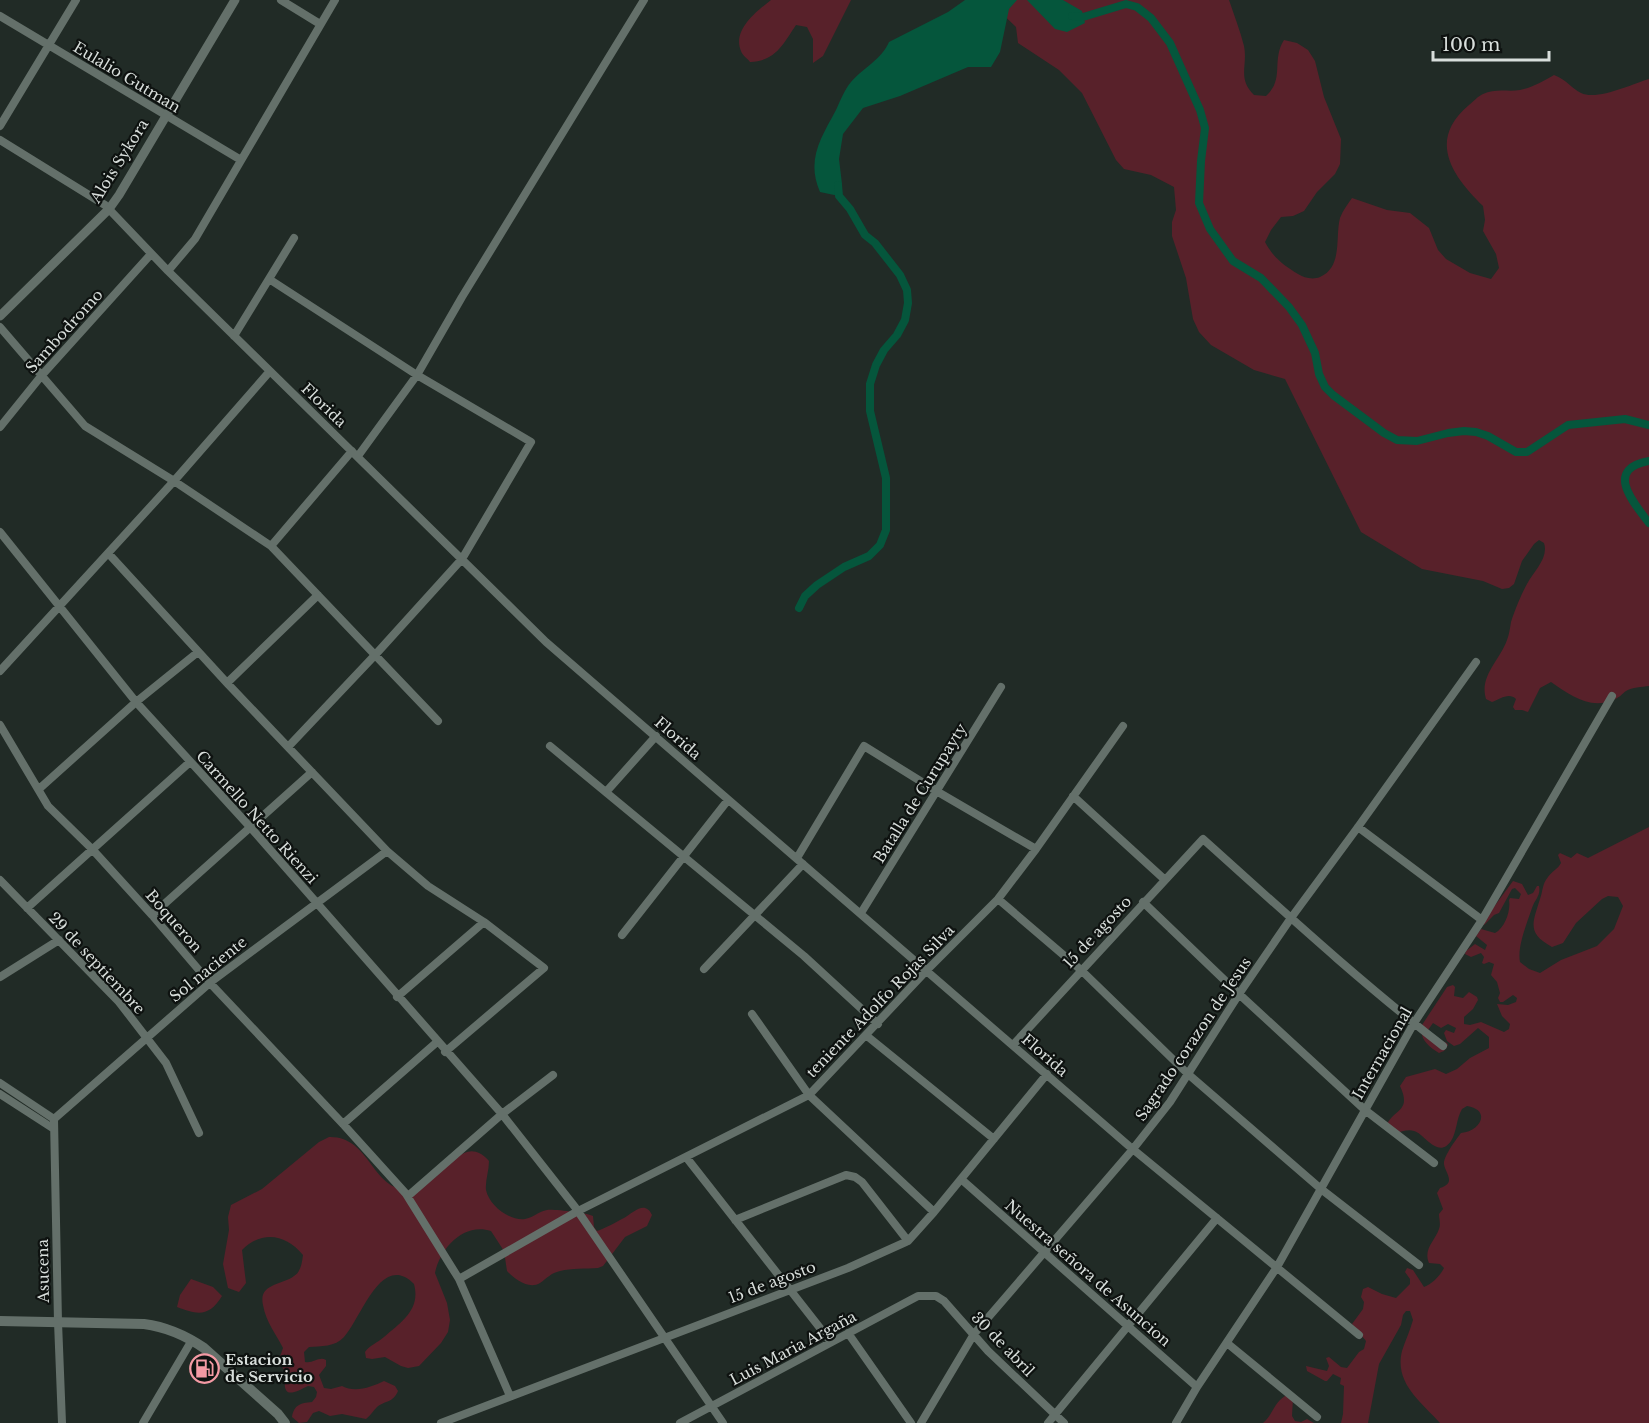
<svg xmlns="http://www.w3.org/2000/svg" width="1649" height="1423" viewBox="0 0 1649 1423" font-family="'Libre Baskerville',serif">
<rect width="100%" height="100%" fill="#212b26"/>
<path fill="#58212a" d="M771,0H851L823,56L813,63V39L807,27L796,25C783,44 776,61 750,62C748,59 742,55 741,51C732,30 757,11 771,0Z
M988,0H1229C1234,15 1240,30 1244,46C1248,66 1237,78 1254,95L1266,96C1285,79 1271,61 1284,40L1297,43L1308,50L1315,61L1324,97L1341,139L1340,164L1335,174L1317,192L1304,211L1293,216L1281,217L1271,230L1265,242C1273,257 1283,265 1298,274C1304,278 1313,280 1320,277C1343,267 1335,237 1340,218C1343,210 1348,204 1352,198L1387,210L1410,213L1429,228L1438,250L1446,259L1470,273L1491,279L1499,268L1496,254L1483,231L1485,220L1483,206C1452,176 1427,140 1469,105C1473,102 1478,96 1483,94C1495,88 1508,92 1520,90C1531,88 1544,81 1554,75C1567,80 1571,88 1581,93C1597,101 1632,84 1649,79V686C1642,687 1632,687 1626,691C1622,694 1620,697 1615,699C1591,711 1570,695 1551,682L1540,688L1528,712L1522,710H1515L1513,707L1516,699C1509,692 1500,699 1492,702L1486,699C1479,676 1500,660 1507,640C1509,635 1510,628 1511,622C1515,610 1521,595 1527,584C1534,571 1549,558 1544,543L1539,540L1534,544L1522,561L1514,584L1509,588L1502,589L1483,581L1422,569L1361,532L1285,379L1254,370L1211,345L1199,332L1193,319L1186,278L1172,236V222L1176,210L1174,187L1151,175L1124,169L1116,160L1082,93L1059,70L1018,43L1016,27Z
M1649,827V1423H1440C1421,1402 1394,1383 1402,1351C1405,1341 1410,1331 1413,1320L1410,1311H1406L1403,1315L1401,1325L1379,1364L1368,1423H1341L1343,1414L1344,1386L1340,1384L1341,1378L1333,1374L1327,1381H1325L1307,1371L1306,1366L1327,1371L1329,1366L1326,1358L1329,1357L1341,1367L1347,1368L1359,1352L1364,1349L1366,1341L1352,1324L1363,1309L1364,1302L1361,1297L1363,1289L1368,1287L1382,1294L1396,1298L1410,1284V1279L1405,1272L1407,1268L1413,1270L1424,1287C1432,1284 1440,1276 1444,1268L1440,1264L1429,1263C1423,1249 1435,1241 1439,1229C1441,1224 1439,1219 1439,1214L1443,1209L1437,1193L1440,1188C1457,1183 1445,1173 1444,1164C1443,1157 1457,1138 1461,1133C1480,1132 1492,1110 1467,1106L1462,1109C1456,1119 1457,1132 1451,1141C1438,1160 1424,1133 1414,1131C1408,1129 1401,1132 1395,1133L1386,1126C1394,1108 1412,1112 1400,1086L1406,1077L1435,1069L1446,1074L1457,1069L1470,1058L1489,1048V1037L1478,1028L1460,1044L1454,1046L1447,1041L1444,1033L1446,1030L1454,1033L1456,1028L1448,1024L1441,1028L1433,1023L1428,1030L1437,1040L1447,1043L1448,1045L1444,1051L1439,1053C1428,1046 1419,1039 1422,1025L1447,987L1453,985L1455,987L1454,996L1463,998L1469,992L1477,997L1478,1000L1473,1009L1464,1017V1024L1470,1025L1481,1022L1504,1032L1509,1029L1510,1024L1502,1016L1497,1004L1508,1005L1516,1002L1517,998L1513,995L1503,1002H1500L1498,998L1500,993L1497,982L1491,975L1494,964L1489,962L1484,964L1482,963L1484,957L1481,953L1471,957L1465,954L1466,951L1475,944L1485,950L1487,945L1476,936L1481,929L1495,933C1505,928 1511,910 1509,900L1510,898L1519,899L1521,894L1515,888L1512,889L1499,913L1494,915L1484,925L1482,923L1513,881L1522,884L1528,895L1533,893L1537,886H1539C1541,896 1535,899 1532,908C1527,923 1517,947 1520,962L1529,969L1540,973L1561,960L1597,946L1614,929L1623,906L1618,897L1608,896L1602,899L1576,923L1563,943L1552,947C1526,933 1533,922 1540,899C1543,891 1542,884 1548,877C1552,871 1558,869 1561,863L1558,855L1560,853L1571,858L1577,853L1588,858Z
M329,1137C371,1136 371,1191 410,1190C441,1189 460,1128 489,1161C489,1171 485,1181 486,1190C489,1205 509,1221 525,1219C533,1218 539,1211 547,1210C554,1209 587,1213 593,1216L594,1227L597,1231C604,1229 618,1221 624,1218C634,1212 645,1200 652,1215L647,1226L625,1237L603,1266L598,1268C585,1269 572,1268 560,1271C551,1273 547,1278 540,1283C529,1290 514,1279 507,1271L504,1251L491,1231C463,1222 440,1249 435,1273L447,1303L450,1320L448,1332L441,1343L419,1366L408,1368L401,1366L385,1357L372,1359L366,1358L365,1352C370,1345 377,1343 384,1337C401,1322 421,1310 414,1284C381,1251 361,1319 344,1337C335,1347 321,1346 309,1347L304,1352L305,1362C313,1364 319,1356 326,1360V1366L319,1375L324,1388L331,1389L342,1386C355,1393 372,1387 384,1381L395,1386L398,1391C393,1403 386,1400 377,1407C373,1411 371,1415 366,1419L342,1414L330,1416L319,1411L313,1413L307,1422L299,1423L292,1417C294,1405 300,1403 312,1402L316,1397L317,1392L314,1387L308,1386C291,1395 281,1398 286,1373C277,1358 277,1366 283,1348C276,1334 266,1322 263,1305C258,1283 283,1285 294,1276C301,1272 302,1262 303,1255C286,1234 262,1230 242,1250L246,1283L239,1292L228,1288L223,1264L229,1230L228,1217L231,1205L262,1189L319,1142Z
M191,1279L213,1287L222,1296C209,1317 198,1315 177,1307L180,1295Z
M1288,1395L1293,1398L1292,1416L1295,1421L1301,1422L1307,1419L1314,1423H1263C1273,1415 1275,1399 1288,1395Z"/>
<path fill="#05563c" d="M965,0H1063L1082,11L1085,23L1067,32L1055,29L1027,0H1017L1009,9L1000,52L991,67H968L900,96L863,108L843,134L839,159L842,184L839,196L820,192C806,160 821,138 836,110C840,101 845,89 851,82C863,68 882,59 889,42L948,12Z"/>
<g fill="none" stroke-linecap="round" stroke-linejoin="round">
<path stroke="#05563c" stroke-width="8" d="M1072,16L1083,17L1126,4L1137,7L1151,18L1170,43L1200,110L1205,128L1201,161L1199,203L1210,229L1233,261L1261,278L1289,307L1302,325L1315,353L1319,374L1325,387L1333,395L1384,433L1397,440L1417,441L1448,433L1464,431L1476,432L1488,436L1516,452H1527L1568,425L1625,419L1649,425
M1649,461C1604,469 1633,502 1649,523
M799,608L805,596L817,585L844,567L869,556L880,545L886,530V478L870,411V384L876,365L884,350L897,335L905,320L908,303L907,290L900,275L875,243L865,235L850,209L839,196L838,185"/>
<path stroke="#64706a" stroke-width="8" d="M281,0L320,24
M0,16L241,160
M0,126L76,0
M0,140L105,205L168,271L546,642L1129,1146L1359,1335
M168,271L195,239L335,0
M269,279L417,375L531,442L462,559L376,654L288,747
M0,327L85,426L174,481L271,546L438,721
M234,336L294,238
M0,427L42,375L151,254
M358,456L417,375L462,297L644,0
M0,532L136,702L251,828L502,1114L575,1207L723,1423
M271,546L352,451
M108,553L227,683L387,851L428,886L484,922L544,968L445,1052
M0,671L174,481L270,371
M227,683L318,595
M0,725L48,806L92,849L152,915L210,983L343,1124L408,1196L502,1114L553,1075
M550,746L804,956L878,1024
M39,789L136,702L198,652
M606,792L656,736
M1073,796L1164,879
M1358,827L1482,920
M797,858L864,746L938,792L1036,849
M0,880L119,1002L166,1063L199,1133
M998,899L1081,970L1188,1074L1321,1189L1419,1265
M1143,902L1239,994L1365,1110L1434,1163
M27,908L190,762
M861,913L1001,687
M152,915L312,772
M622,935L728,800
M704,969L803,864
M0,977L59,940
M397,997L484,922
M752,1014L809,1095L934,1212
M867,1036L994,1139
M1013,1045L1203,839C1281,909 1359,981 1443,1046
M0,1083L54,1119
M0,1094L54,1129
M54,1119L212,981L387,851
M54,1119L58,1322L62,1423
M343,1124L437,1042
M686,1157L831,1342
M961,1179L1197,1387
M406,1194L459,1279L510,1396
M735,1220L846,1175L855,1177L862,1182L908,1241
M459,1279L578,1211L809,1095L927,970L998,899L1036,849L1123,726
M848,1333L911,1423
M1227,1343L1317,1417
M143,1423L192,1340
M441,1423L848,1268L908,1241L934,1212L1047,1074
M680,1423L918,1296H936L944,1301L988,1351L1064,1423
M921,1423L974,1334L1133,1149L1170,1102L1239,994L1291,918L1358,827L1476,662
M1048,1423L1217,1218
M1176,1423L1197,1387L1277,1267L1414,1023L1482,920L1612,696"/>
<path stroke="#64706a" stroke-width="9" d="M0,316L109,209L119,195L235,0"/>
<path stroke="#64706a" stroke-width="10" d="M0,1321L144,1324C167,1327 185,1335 204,1348L278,1414L285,1423"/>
</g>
<defs>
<symbol id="fuel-ring" viewBox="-11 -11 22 22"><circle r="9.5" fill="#0e1210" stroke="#f49aa4" stroke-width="1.5"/><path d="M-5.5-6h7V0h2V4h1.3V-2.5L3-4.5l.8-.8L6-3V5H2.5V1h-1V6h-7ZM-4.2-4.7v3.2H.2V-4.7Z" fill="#f49aa4"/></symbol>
</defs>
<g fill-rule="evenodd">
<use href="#fuel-ring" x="188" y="1352" width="33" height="33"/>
</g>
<g text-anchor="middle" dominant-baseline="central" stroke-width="4.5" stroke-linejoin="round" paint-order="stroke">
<g font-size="15" fill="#d8dedb" stroke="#0e1210">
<text transform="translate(127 77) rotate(31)">Eulalio Gutman</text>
<text transform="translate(119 161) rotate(-58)">Alois Sykora</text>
<text transform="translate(64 331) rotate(-48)">Sambodromo</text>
<text transform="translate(324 405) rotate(44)">Florida</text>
<text transform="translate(678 738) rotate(41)">Florida</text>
<text transform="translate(920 793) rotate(-58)">Batalla de Curupayty</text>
<text transform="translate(257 817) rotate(48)">Carmello Netto Rienzi</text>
<text transform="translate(174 921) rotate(49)">Boqueron</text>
<text transform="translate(1097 932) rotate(-47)">15 de agosto</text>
<text transform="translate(97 963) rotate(47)">29 de septiembre</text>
<text transform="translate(208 969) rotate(-39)">Sol naciente</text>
<text transform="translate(880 1001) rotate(-46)">teniente Adolfo Rojas Silva</text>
<text transform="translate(1193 1039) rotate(-56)">Sagrado corazon de Jesus</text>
<text transform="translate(1382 1053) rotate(-60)">Internacional</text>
<text transform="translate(1045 1055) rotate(41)">Florida</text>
<text transform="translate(43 1271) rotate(-91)">Asucena</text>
<text transform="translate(1088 1273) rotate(41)">Nuestra señora de Asuncion</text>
<text transform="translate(772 1282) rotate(-21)">15 de agosto</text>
<text transform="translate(1003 1344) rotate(46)">30 de abril</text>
<text transform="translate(793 1348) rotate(-28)">Luis Maria Argaña</text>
</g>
<g font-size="15" font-weight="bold" fill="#d8dedb" stroke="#0e1210" text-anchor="start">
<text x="225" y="1359">Estacion<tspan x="225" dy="17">de Servicio</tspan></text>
</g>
</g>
<path d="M1433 51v9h116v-9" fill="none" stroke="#d8dedb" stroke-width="3"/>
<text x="1442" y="51" font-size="18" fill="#d8dedb" stroke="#0e1210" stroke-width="4.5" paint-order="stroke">100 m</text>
</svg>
